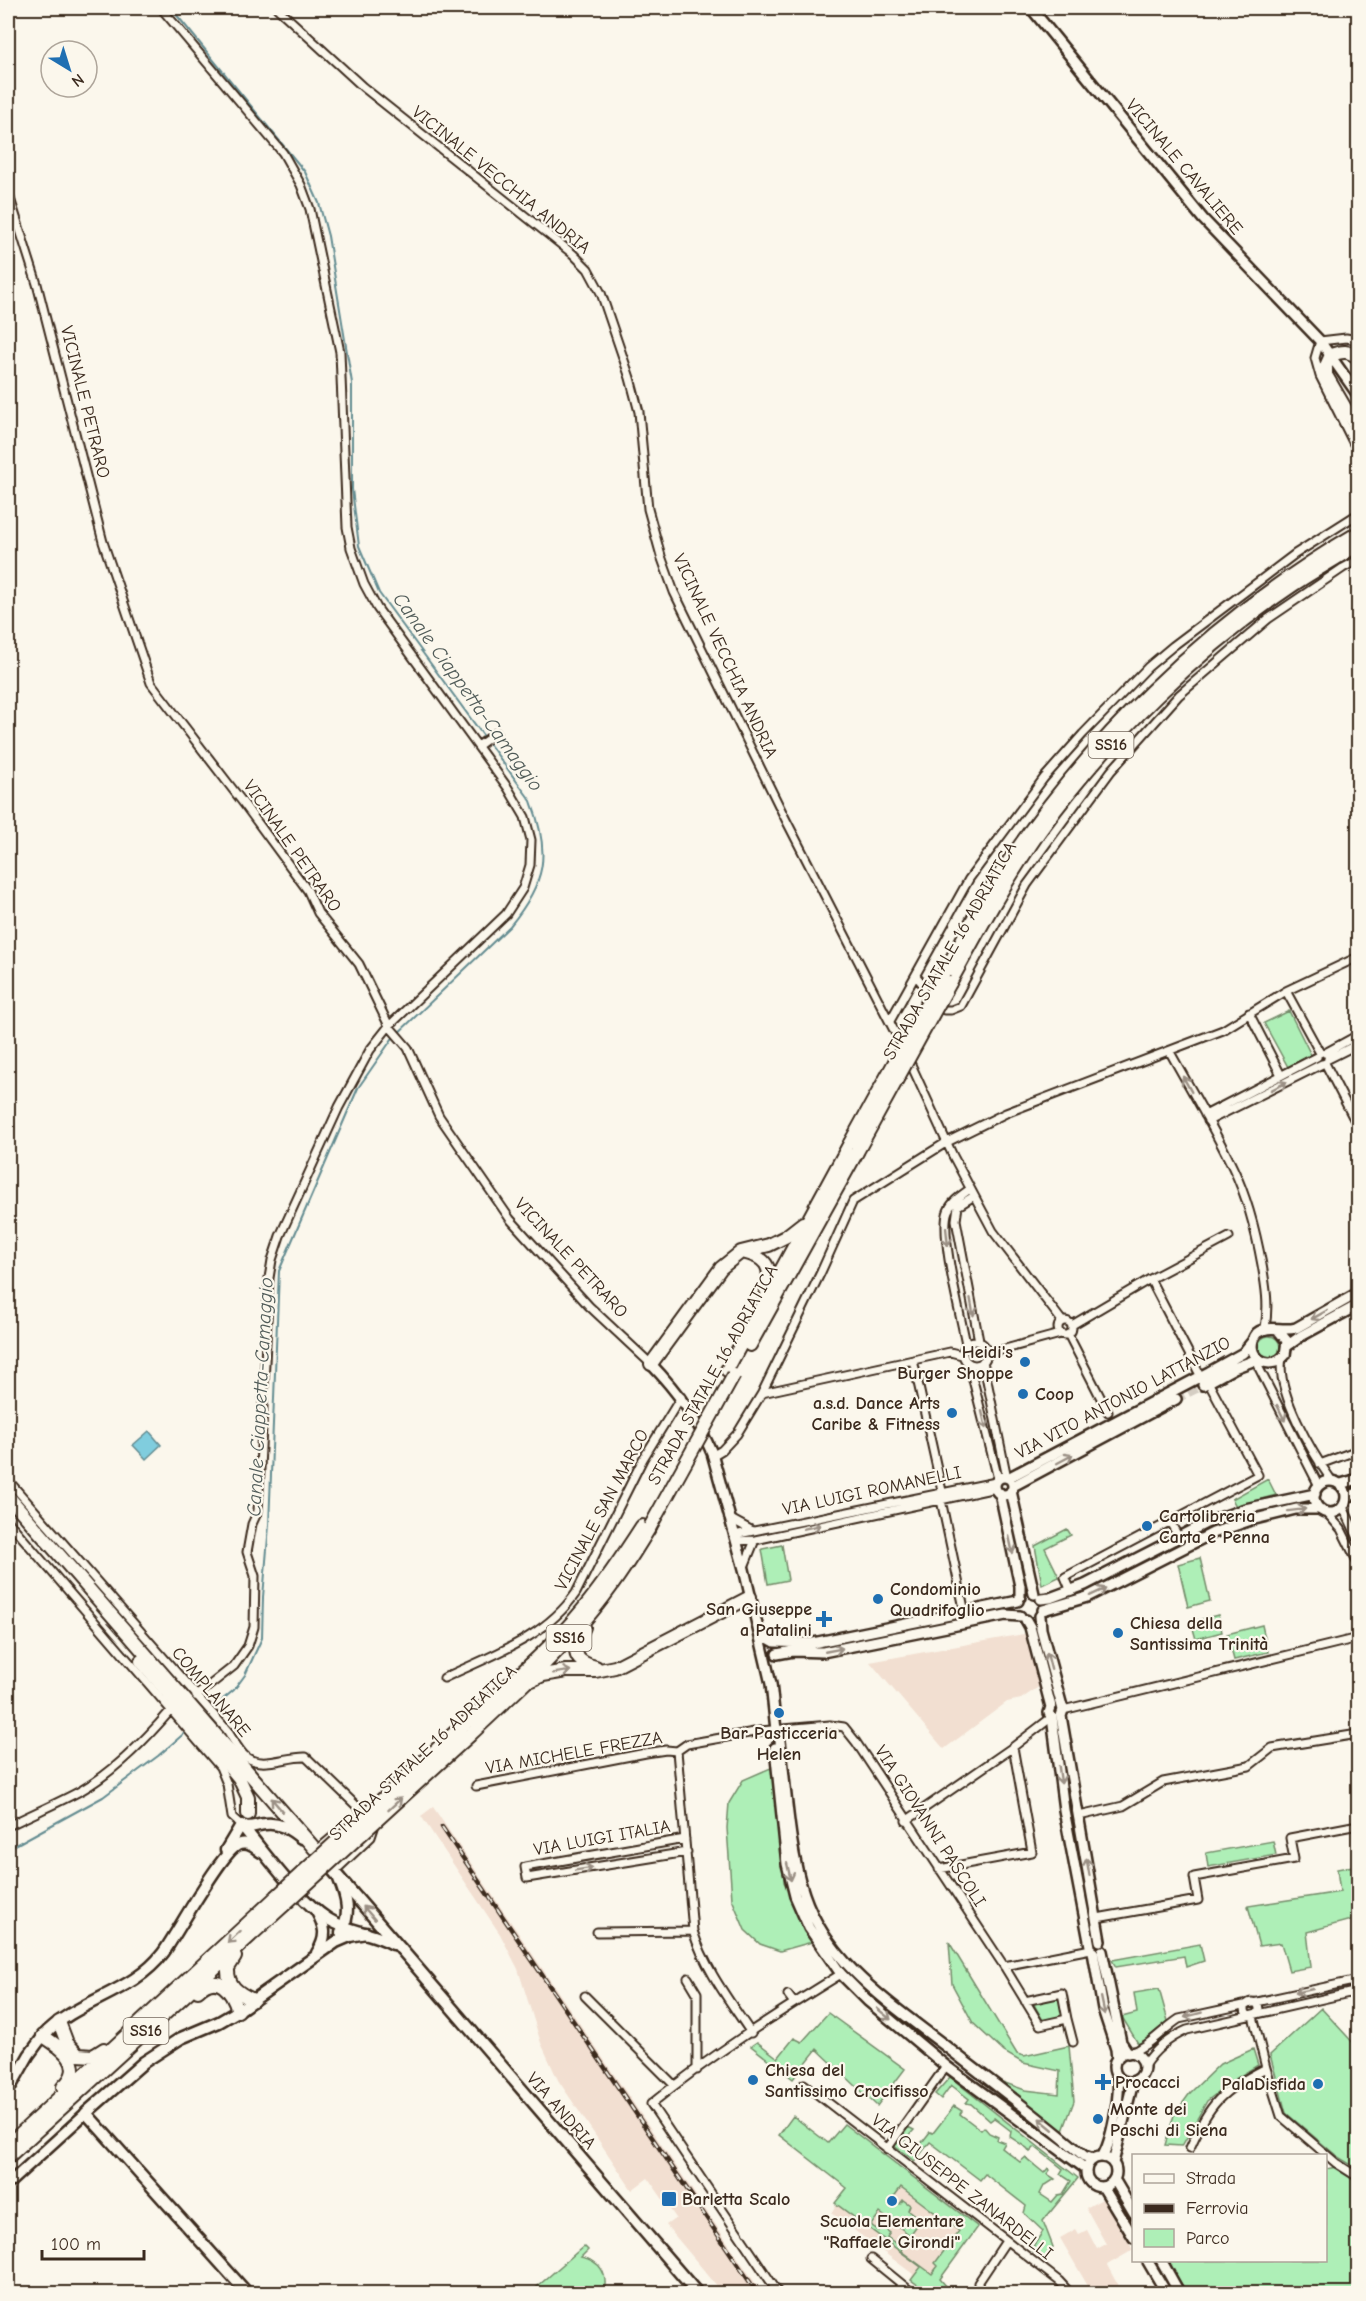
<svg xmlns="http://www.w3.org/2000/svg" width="1366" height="2301" viewBox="0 0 1366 2301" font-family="'Comic Neue',sans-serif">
<rect width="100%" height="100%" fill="#fbf7ec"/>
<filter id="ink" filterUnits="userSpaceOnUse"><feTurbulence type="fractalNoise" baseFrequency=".0167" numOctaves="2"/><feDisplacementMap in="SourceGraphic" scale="12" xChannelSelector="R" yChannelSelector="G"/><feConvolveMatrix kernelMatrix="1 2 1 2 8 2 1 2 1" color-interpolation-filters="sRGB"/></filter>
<g filter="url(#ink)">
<path fill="#f2dfd1" d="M1029,1633L1040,1686L1021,1699L1007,1702L944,1749L870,1662Z
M433,1807L640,2113L762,2293H723L666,2225L676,2218L648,2178L632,2190L558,2080L541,2043L518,1969L500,1934L421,1816Z
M844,2124L978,2226L940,2278L947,2286L940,2293H929L911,2279L913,2274L831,2213L847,2188L814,2161Z
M1104,2198L1133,2250L1107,2265L1122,2293H1092L1060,2238L1076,2229L1079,2234L1087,2230L1097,2249L1106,2244L1086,2208Z"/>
<path fill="#aeefb7" stroke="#748c6a" stroke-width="1.5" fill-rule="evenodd" d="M1289,1011L1311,1055L1288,1067L1264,1023Z
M1258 1347a11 11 0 1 1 22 0a11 11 0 1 1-22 0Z
M1268,1479L1276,1495L1236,1506L1232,1499Z
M1067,1529L1071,1535L1045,1548L1059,1577L1042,1585L1035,1546Z
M782,1545L788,1580L768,1584L762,1549Z
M1200,1558L1210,1601L1188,1607L1178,1564Z
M1218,1615L1222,1632L1196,1639L1191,1622Z
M1262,1625L1268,1652L1234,1660L1227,1634Z
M773,1767L781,1824L784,1882L812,1942L780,1951L760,1944L745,1930L732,1899L727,1828L729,1803L743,1780Z
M1273,1841L1276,1855L1208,1867L1206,1853Z
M1353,1866L1358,1896V1918L1307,1932L1311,1967L1289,1971L1281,1943L1259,1946L1248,1906L1340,1892L1337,1869Z
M949,1942L1017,2054L1024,2056L1069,2046L1074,2101L1063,2131L994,2079L1025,2090L1059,2094L1060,2071L1023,2063L1004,2052L973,2023L952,1984Z
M1200,1944L1204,1961L1186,1967L1184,1956L1116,1967L1112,1960Z
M1159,1989L1168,2021L1139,2045L1122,2017L1137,2013L1134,1993Z
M1061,1996L1065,2017L1044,2022L1033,2003Z
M1321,2008L1358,2048V2169L1338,2157L1286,2113L1270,2055Z
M828,2013L905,2069L877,2106L817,2049L793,2079L751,2046L757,2042L778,2058L794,2038L802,2042Z
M1253,2049L1258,2065L1235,2079L1207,2101L1182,2146L1165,2145L1174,2115L1190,2093L1220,2064Z
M950,2077L1078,2178L1043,2221L1053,2247L1045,2259L1031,2250L1043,2231L1024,2213L1026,2206L985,2174L980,2180L930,2142L915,2161L894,2146L908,2127L914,2130L904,2141L916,2150L930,2132L933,2133L954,2106L962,2111L960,2114L981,2130L984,2127L989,2133L998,2137L997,2140L1005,2143L1002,2148L1020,2162L1026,2157L1027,2159L1044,2173L1048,2168L1050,2170L1047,2174L1055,2179L1044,2186L1040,2194L1052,2202L1058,2195L1063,2194L1071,2181L1060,2174L1063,2169L1035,2147L1030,2152L1027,2148L1010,2137L1011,2131L994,2118L990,2121L971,2104L966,2103L969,2099L951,2085L941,2099L935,2094Z
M793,2116L828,2143L844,2124L978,2227L940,2279L947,2287L941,2293H929L911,2280L921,2267L835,2203L847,2188L779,2135ZM901,2187L959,2231L935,2263L938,2266L932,2274L901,2251L902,2248L887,2237L890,2233L882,2227L879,2231L871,2225L880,2213L910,2235L921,2220L908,2210L910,2205L903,2200L900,2204L893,2198Z
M1336,2167L1358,2182V2293H1187L1167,2261L1326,2260V2169Z
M584,2246L588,2250L581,2257C601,2261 608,2274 604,2293H530Z"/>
<path fill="#80cdde" stroke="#648c91" stroke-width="1.5" d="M149,1431L161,1445L146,1459L133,1445Z"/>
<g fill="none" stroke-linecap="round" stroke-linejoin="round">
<path stroke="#648c91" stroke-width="2" d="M171,8L305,172L319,203L328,236L352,383V489L359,546L379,593L531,801C551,854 546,882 510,926L392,1039L358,1088L279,1271L269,1525L263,1597L262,1638L245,1675L234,1690L204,1715
M8,1849L103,1797L158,1756L187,1731"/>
<path stroke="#d5cec3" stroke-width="9" stroke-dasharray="9 4.5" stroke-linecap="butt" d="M1176,1399L1203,1385"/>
<defs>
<path id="minor" d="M161,8L283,153L301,185L310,209L340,352L347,527L351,548L364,584L377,608L508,788L525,817L531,840L530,865L523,888L506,914L389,1026L370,1050L339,1107L280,1236L272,1260L269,1278L258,1511L252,1524L247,1552L255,1576L254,1627L248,1646L234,1666L196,1696
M277,8L363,87L573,254L588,269L601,293L630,378L639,412L648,509L661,556L674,592L785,818L903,1048
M8,192L37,284L103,542L151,683L244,804L308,891L318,913L359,964L389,1026L408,1048L439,1116L510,1219L589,1306L651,1364
M1358,340L1346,338L1320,341L1315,358L1320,376L1358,452
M478,746L496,733
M916,976L944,1010H951L961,1006L1027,885L1111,771L1179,695L1268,619L1343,568L1358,560
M1286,991L1320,1053
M1249,1013L1281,1075
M890,1021L969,879L1044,778L1083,734L1148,667L1173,646L1295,554L1358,514
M1170,1052C1191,1090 1214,1128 1233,1168C1248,1199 1256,1232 1262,1265C1266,1287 1269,1306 1265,1328
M1325,1053L1358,1035
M908,1058L953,1156L993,1231L1062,1321
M1328,1059L1358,1044
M1325,1063L1354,1119
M1205,1115L1317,1057
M1208,1121L1322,1064
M974,1196L958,1206L956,1220L979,1341
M1150,1279L1201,1377
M1058 1328a7 7 0 1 1 14 0a7 7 0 1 1-14 0Z
M1072,1325L1150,1279L1229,1237
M1068,1334L1108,1412
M963 1353a12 12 0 1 1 24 0a12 12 0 1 1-24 0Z
M966,1344C961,1317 939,1233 948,1211C952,1201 962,1195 970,1189
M987,1354L1060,1334
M1282,1358C1275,1391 1313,1454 1332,1481
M913,1360L942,1491
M1258,1360L1259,1368L1319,1486
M983,1361L1007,1478
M969,1364L998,1479
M762,1393L950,1352L962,1355
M712,1456L722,1450L737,1434L762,1393L821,1272L853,1201L947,1142L1006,1113L1223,1030L1286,991L1358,957
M1320,1464L1358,1450
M8,1480L227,1730C232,1738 237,1747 243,1754C258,1771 286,1756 306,1757L367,1816
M941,1500L965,1613
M1343,1507L1358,1538
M1326,1512L1341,1529L1358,1563
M729,1518L751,1530
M8,1521L220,1767L227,1784L232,1817L241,1825
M1170,1522L1178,1536
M734,1535L996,1482
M736,1541L755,1540L996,1488
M744,1567L755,1540
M1071,1591L1065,1577L1258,1475L1206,1378
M444,1678C492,1655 545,1638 576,1593L643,1459L681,1397
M1063,1710L1358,1638
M476,1786L646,1753L666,1750L677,1751
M1079,1816L1123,1806L1163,1782L1249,1766L1272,1748L1358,1734
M906,1821L1013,1747L1052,1717
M8,1826C32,1814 58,1803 82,1790C115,1771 147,1738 171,1710
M685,1839L525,1867L527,1878L687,1852
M316,1851L335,1835
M939,1869L1032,1852L1013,1747
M334,1872L371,1837L374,1828L372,1825
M1097,1918L1198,1900L1194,1877L1294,1859L1290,1838L1358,1825
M597,1932L693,1931
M1004,1966L1091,1949
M688,1978L697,1993V2070
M788,1995L794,2003
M585,1996L674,2085
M1025,2001L1062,1993L1067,2019
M1245 2009a7 7 0 1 1 14 0a7 7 0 1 1-14 0Z
M751,2033C729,2000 705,1969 693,1931L677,1751L687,1744L760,1731L830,1725L844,1727L856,1742L1004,1966L1040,2025L1067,2019L1073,2042
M1130,2053C1149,2047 1162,2030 1179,2019L1358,1980
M1144,2066C1155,2049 1169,2038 1187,2030L1358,1991
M1266,2068L1281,2116L1336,2163L1358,2177
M804,2084L1059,2281L1071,2294
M1190,2148C1211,2101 1220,2092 1266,2068L1253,2016
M887,2149L946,2066
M871,2259L914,2294
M978,2283L1006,2241
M779,2294L651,2104C710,2056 776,2014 841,1974
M895,2294L902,2284"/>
<path id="tertiary" d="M1031,8L1203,219L1320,341L1358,395
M1278,1330L1287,1341L1285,1355C1268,1375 1241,1353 1257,1333C1269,1324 1282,1332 1296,1328L1358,1293
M1287,1346L1301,1336L1358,1305
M651,1364C676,1390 698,1420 712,1453L744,1569L771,1684L776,1730L780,1741C786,1788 789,1851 804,1894C828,1965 893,2005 948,2048C994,2084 1040,2118 1084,2156L1093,2159
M1203,1385L1234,1368L1258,1359
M995 1486a9 9 0 1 1 18 0a9 9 0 1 1-18 0Z
M1008,1478L1209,1372L1243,1353L1251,1343
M1314 1497a16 16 0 1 1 32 0a16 16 0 1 1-32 0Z
M1341,1484L1358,1479
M1013,1486L1176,1399
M1011,1491L1034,1594
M1000,1493L1020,1586V1597
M1346,1497L1358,1493
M1041,1599L1050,1598L1085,1585L1208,1522L1245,1509L1315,1494
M1043,1610L1087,1597L1213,1533L1251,1520L1296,1509H1320
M1040,1616L1041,1629L1063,1710L1061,1716L1100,1941
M1026,1620L1030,1627L1051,1707L1049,1713L1052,1717L1064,1810L1090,1946
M759,1630L766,1637L775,1642L813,1643L1018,1601
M777,1654L793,1651L823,1652L1006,1615L1020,1616
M775,1748L787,1864L795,1896L809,1928L841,1974L868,2001L946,2066L1086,2169
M1102,1951L1121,2042L1128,2053
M1093,1952L1103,2009L1116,2049L1117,2059
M1114 2067a15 15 0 1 1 30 0a15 15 0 1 1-30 0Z
M8,2092L29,2055L43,2036
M1086 2172a15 15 0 1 1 30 0a15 15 0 1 1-30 0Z
M1102,2157C1112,2142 1120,2096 1118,2078
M1113,2163L1133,2082
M1114,2179L1134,2213
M8,2184L86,2113
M1103,2187L1134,2238
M1147,2260L1167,2294
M1161,2260L1180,2294"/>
<path id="secondary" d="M226,1850L241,1825
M339,1879C347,1898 351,1914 341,1933
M316,1910C325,1926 328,1936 317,1953
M401,1949L698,2294
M43,2036C77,1999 132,1994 163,1953C177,1934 223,1848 240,1844C249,1842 255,1847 261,1852
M248,2294L86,2113L144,2062L181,2038L219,2022L238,2011L336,1942L350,1936L366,1933"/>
<path id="primary" d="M241,1825C250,1829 255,1825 265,1824C279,1822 290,1829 301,1838
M242,1826C266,1854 297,1899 328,1919C348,1932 373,1932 393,1944
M323,1859L401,1949"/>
<path id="trunk" d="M1358,358C1349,350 1342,351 1331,355L1326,366V375L1358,430
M944,973C959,947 972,919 988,893C1081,745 1208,621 1358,533
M950,983C978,931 1006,880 1040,831C1107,738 1198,649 1293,585C1314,571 1337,558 1358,545
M742,1252C765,1257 774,1266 766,1290
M750,1345L857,1152
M651,1364L721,1268L741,1252L769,1245L785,1237L803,1223
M727,1370L850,1143
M8,1496L315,1849
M584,1627C574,1647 569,1661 596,1667
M141,1661L239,1778L248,1797V1814
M532,1680L543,1675L566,1671H595L615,1667L750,1597
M462,1726C504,1688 548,1652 584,1608C605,1582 624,1554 642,1526
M470,1735C511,1696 554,1658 590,1614C613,1587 632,1557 650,1527
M235,1957L228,1968C227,1986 238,1993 253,2000
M198,1991C218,1971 232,1991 238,2011
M59,2022L67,2043L78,2055L93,2056L104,2049
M43,2036C62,2048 87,2065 63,2087
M8,2145L276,1897
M8,2157L284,1905"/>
</defs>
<use href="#minor" stroke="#3b2a1e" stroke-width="11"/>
<use href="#tertiary" stroke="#3b2a1e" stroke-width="14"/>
<use href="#secondary" stroke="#3b2a1e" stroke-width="15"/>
<use href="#primary" stroke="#3b2a1e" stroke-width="15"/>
<use href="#trunk" stroke="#3b2a1e" stroke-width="16"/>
<use href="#minor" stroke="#fbf7ec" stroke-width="7"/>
<use href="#tertiary" stroke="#fbf7ec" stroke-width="9"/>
<use href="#secondary" stroke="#fbf7ec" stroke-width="10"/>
<use href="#primary" stroke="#fbf7ec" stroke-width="10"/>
<use href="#trunk" stroke="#fbf7ec" stroke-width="12"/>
<defs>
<path id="rail" d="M442,1827L758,2294"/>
</defs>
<use href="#rail" stroke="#3b2a1e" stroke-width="4.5"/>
<use href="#rail" stroke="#fbf7ec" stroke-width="2" stroke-dasharray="7" stroke-linecap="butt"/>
<defs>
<path id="trunk-bridge" d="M850,1143L944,973
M857,1152L950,983
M650,1527L734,1375
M276,1897L462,1726
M284,1905L470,1735"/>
</defs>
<use href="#trunk-bridge" stroke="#3b2a1e" stroke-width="16" stroke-linecap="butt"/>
<use href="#trunk-bridge" stroke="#fbf7ec" stroke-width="12"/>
</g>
<defs><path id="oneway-shaft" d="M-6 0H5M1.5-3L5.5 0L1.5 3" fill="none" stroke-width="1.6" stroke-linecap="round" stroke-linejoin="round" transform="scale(1.5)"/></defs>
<g stroke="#9b9085">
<use href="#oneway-shaft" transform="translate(1187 1084) rotate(-119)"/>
<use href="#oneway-shaft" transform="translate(1279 1086) rotate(-27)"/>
<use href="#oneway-shaft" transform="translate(947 1237) rotate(84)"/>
<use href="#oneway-shaft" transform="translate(972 1307) rotate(80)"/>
<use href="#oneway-shaft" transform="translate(1319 1315) rotate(151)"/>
<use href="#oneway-shaft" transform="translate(1281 1413) rotate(64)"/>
<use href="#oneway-shaft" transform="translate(984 1420) rotate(77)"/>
<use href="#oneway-shaft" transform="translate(1065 1459) rotate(-28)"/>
<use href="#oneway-shaft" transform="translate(1297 1510) rotate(-7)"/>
<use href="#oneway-shaft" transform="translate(812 1527) rotate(-12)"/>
<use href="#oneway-shaft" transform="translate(1011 1545) rotate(78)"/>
<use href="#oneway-shaft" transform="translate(1098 1592) rotate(-25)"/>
<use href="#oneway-shaft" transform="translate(834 1650) rotate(-11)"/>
<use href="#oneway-shaft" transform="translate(1049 1661) rotate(-104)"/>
<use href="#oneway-shaft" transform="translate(562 1672) rotate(-9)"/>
<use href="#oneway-shaft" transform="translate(1060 1775) rotate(82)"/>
<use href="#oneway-shaft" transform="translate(395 1804) rotate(-43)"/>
<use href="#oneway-shaft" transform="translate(277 1805) rotate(-130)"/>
<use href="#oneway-shaft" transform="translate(1088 1867) rotate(-100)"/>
<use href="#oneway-shaft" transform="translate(584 1869) rotate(-9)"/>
<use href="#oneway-shaft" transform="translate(789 1872) rotate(77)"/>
<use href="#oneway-shaft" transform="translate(369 1913) rotate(-131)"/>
<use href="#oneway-shaft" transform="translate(234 1937) rotate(137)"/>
<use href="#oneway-shaft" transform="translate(1304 1991) rotate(167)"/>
<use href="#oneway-shaft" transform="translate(1103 2006) rotate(78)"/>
<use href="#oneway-shaft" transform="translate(884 2014) rotate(39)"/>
<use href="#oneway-shaft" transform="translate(1193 2015) rotate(165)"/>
<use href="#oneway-shaft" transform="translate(1046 2124) rotate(-140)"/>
</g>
</g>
<g fill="#1f6fb2" stroke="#fbf7ec" stroke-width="2">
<circle cx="1025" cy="1362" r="6"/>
<circle cx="1023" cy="1394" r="6"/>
<circle cx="952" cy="1413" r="6"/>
<circle cx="1147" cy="1526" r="6"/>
<circle cx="878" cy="1599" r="6"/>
<path d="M821 1610h6v6h6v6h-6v6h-6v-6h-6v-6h6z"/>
<circle cx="1118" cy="1633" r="6"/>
<circle cx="779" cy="1713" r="6"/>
<circle cx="753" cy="2080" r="6"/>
<path d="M1100 2073h6v6h6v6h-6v6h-6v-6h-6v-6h6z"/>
<circle cx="1318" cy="2084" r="6"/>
<circle cx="1098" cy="2119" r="6"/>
<rect x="661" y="2191" width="16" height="16" rx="3"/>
<circle cx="892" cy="2201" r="6"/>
</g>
<g text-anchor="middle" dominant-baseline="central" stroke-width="4.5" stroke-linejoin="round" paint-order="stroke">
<g fill="#fbf7ec" stroke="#75685c" stroke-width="1.5">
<rect x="1088.5" y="732" width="45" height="26" rx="4.5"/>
<rect x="546.5" y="1625" width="45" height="26" rx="4.5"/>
<rect x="123.5" y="2018" width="45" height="26" rx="4.5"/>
</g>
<g font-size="16" font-weight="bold" fill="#3b2a1e">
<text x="1111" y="745">SS16</text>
<text x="569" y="1638">SS16</text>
<text x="146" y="2031">SS16</text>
</g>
<g font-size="18" fill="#3b2a1e" stroke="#fbf7ec">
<text transform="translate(1184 167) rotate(50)">VICINALE CAVALIERE</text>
<text transform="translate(501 180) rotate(39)">VICINALE VECCHIA ANDRIA</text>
<text transform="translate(85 402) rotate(76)">VICINALE PETRARO</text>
<text transform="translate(725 656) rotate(65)">VICINALE VECCHIA ANDRIA</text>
<text transform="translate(292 846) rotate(55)">VICINALE PETRARO</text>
<text transform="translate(950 951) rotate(-60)">STRADA STATALE 16 ADRIATICA</text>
<text transform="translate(571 1258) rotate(47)">VICINALE PETRARO</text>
<text transform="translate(713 1375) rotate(-61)">STRADA STATALE 16 ADRIATICA</text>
<text transform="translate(1123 1398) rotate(-28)">VIA VITO ANTONIO LATTANZIO</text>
<text transform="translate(872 1491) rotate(-12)">VIA LUIGI ROMANELLI</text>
<text transform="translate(602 1510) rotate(-62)">VICINALE SAN MARCO</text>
<text transform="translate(211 1692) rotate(50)">COMPLANARE</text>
<text transform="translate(423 1753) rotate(-43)">STRADA STATALE 16 ADRIATICA</text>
<text transform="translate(574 1753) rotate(-10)">VIA MICHELE FREZZA</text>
<text transform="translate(930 1826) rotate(57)">VIA GIOVANNI PASCOLI</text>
<text transform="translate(602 1838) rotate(-10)">VIA LUIGI ITALIA</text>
<text transform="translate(561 2111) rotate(49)">VIA ANDRIA</text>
<text transform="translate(962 2187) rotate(38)">VIA GIUSEPPE ZANARDELLI</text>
</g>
<g font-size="18" font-weight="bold" fill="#3b2a1e" stroke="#fbf7ec" text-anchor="start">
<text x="1013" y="1352" text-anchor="end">Heidi's<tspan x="1013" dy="21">Burger Shoppe</tspan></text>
<text x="1035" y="1394">Coop</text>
<text x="940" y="1403" text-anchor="end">a.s.d. Dance Arts<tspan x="940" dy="21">Caribe &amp; Fitness</tspan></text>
<text x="1159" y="1516">Cartolibreria<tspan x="1159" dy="21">Carta e Penna</tspan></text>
<text x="890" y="1589">Condominio<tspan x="890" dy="21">Quadrifoglio</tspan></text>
<text x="812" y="1609" text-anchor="end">San Giuseppe<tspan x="812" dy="21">a Patalini</tspan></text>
<text x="1130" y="1623">Chiesa della<tspan x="1130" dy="21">Santissima Trinità</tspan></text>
<text x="779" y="1733" text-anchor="middle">Bar Pasticceria<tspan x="779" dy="21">Helen</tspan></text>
<text x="765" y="2070">Chiesa del<tspan x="765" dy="21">Santissimo Crocifisso</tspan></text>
<text x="1115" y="2082">Procacci</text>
<text x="1306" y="2084" text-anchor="end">PalaDisfida</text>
<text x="1110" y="2109">Monte dei<tspan x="1110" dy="21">Paschi di Siena</tspan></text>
<text x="682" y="2199">Barletta Scalo</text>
<text x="892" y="2221" text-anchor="middle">Scuola Elementare<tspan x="892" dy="21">"Raffaele Girondi"</tspan></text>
</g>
<g font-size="20" font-style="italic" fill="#505b58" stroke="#fbf7ec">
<text transform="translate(468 692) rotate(54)">Canale Ciappetta-Camaggio</text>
<text transform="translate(260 1397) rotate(-87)">Canale Ciappetta-Camaggio</text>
</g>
</g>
<rect width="1366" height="2301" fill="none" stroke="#fbf7ec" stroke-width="30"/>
<rect x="15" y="15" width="1336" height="2271" fill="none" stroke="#3b2a1e" stroke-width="2" filter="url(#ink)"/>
<rect x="1132" y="2154" width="195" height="108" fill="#fbf7ec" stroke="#aea59a" stroke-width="1.5"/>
<rect x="1144" y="2174" width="30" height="9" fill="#fbf7ec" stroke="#aea59a" stroke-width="1.5"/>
<text x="1186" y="2184" font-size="18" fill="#3b2a1e">Strada</text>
<rect x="1144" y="2204" width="30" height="9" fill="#3b2a1e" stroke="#aea59a" stroke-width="1.5"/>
<text x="1186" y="2214" font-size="18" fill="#3b2a1e">Ferrovia</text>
<rect x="1144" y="2229" width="30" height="18" fill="#aeefb7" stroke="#aea59a" stroke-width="1.5"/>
<text x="1186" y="2244" font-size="18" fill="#3b2a1e">Parco</text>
<g transform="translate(69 69) rotate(142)"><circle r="28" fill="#fbf7ec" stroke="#aea59a" stroke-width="1.5"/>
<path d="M0-4.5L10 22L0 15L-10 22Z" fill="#1f6fb2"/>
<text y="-9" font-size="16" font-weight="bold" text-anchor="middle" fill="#3b2a1e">N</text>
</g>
<path d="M42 2250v9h102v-9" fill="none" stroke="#3b2a1e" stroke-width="3"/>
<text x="51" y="2250" font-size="18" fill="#3b2a1e" stroke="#fbf7ec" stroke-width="4.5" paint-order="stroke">100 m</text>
</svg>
